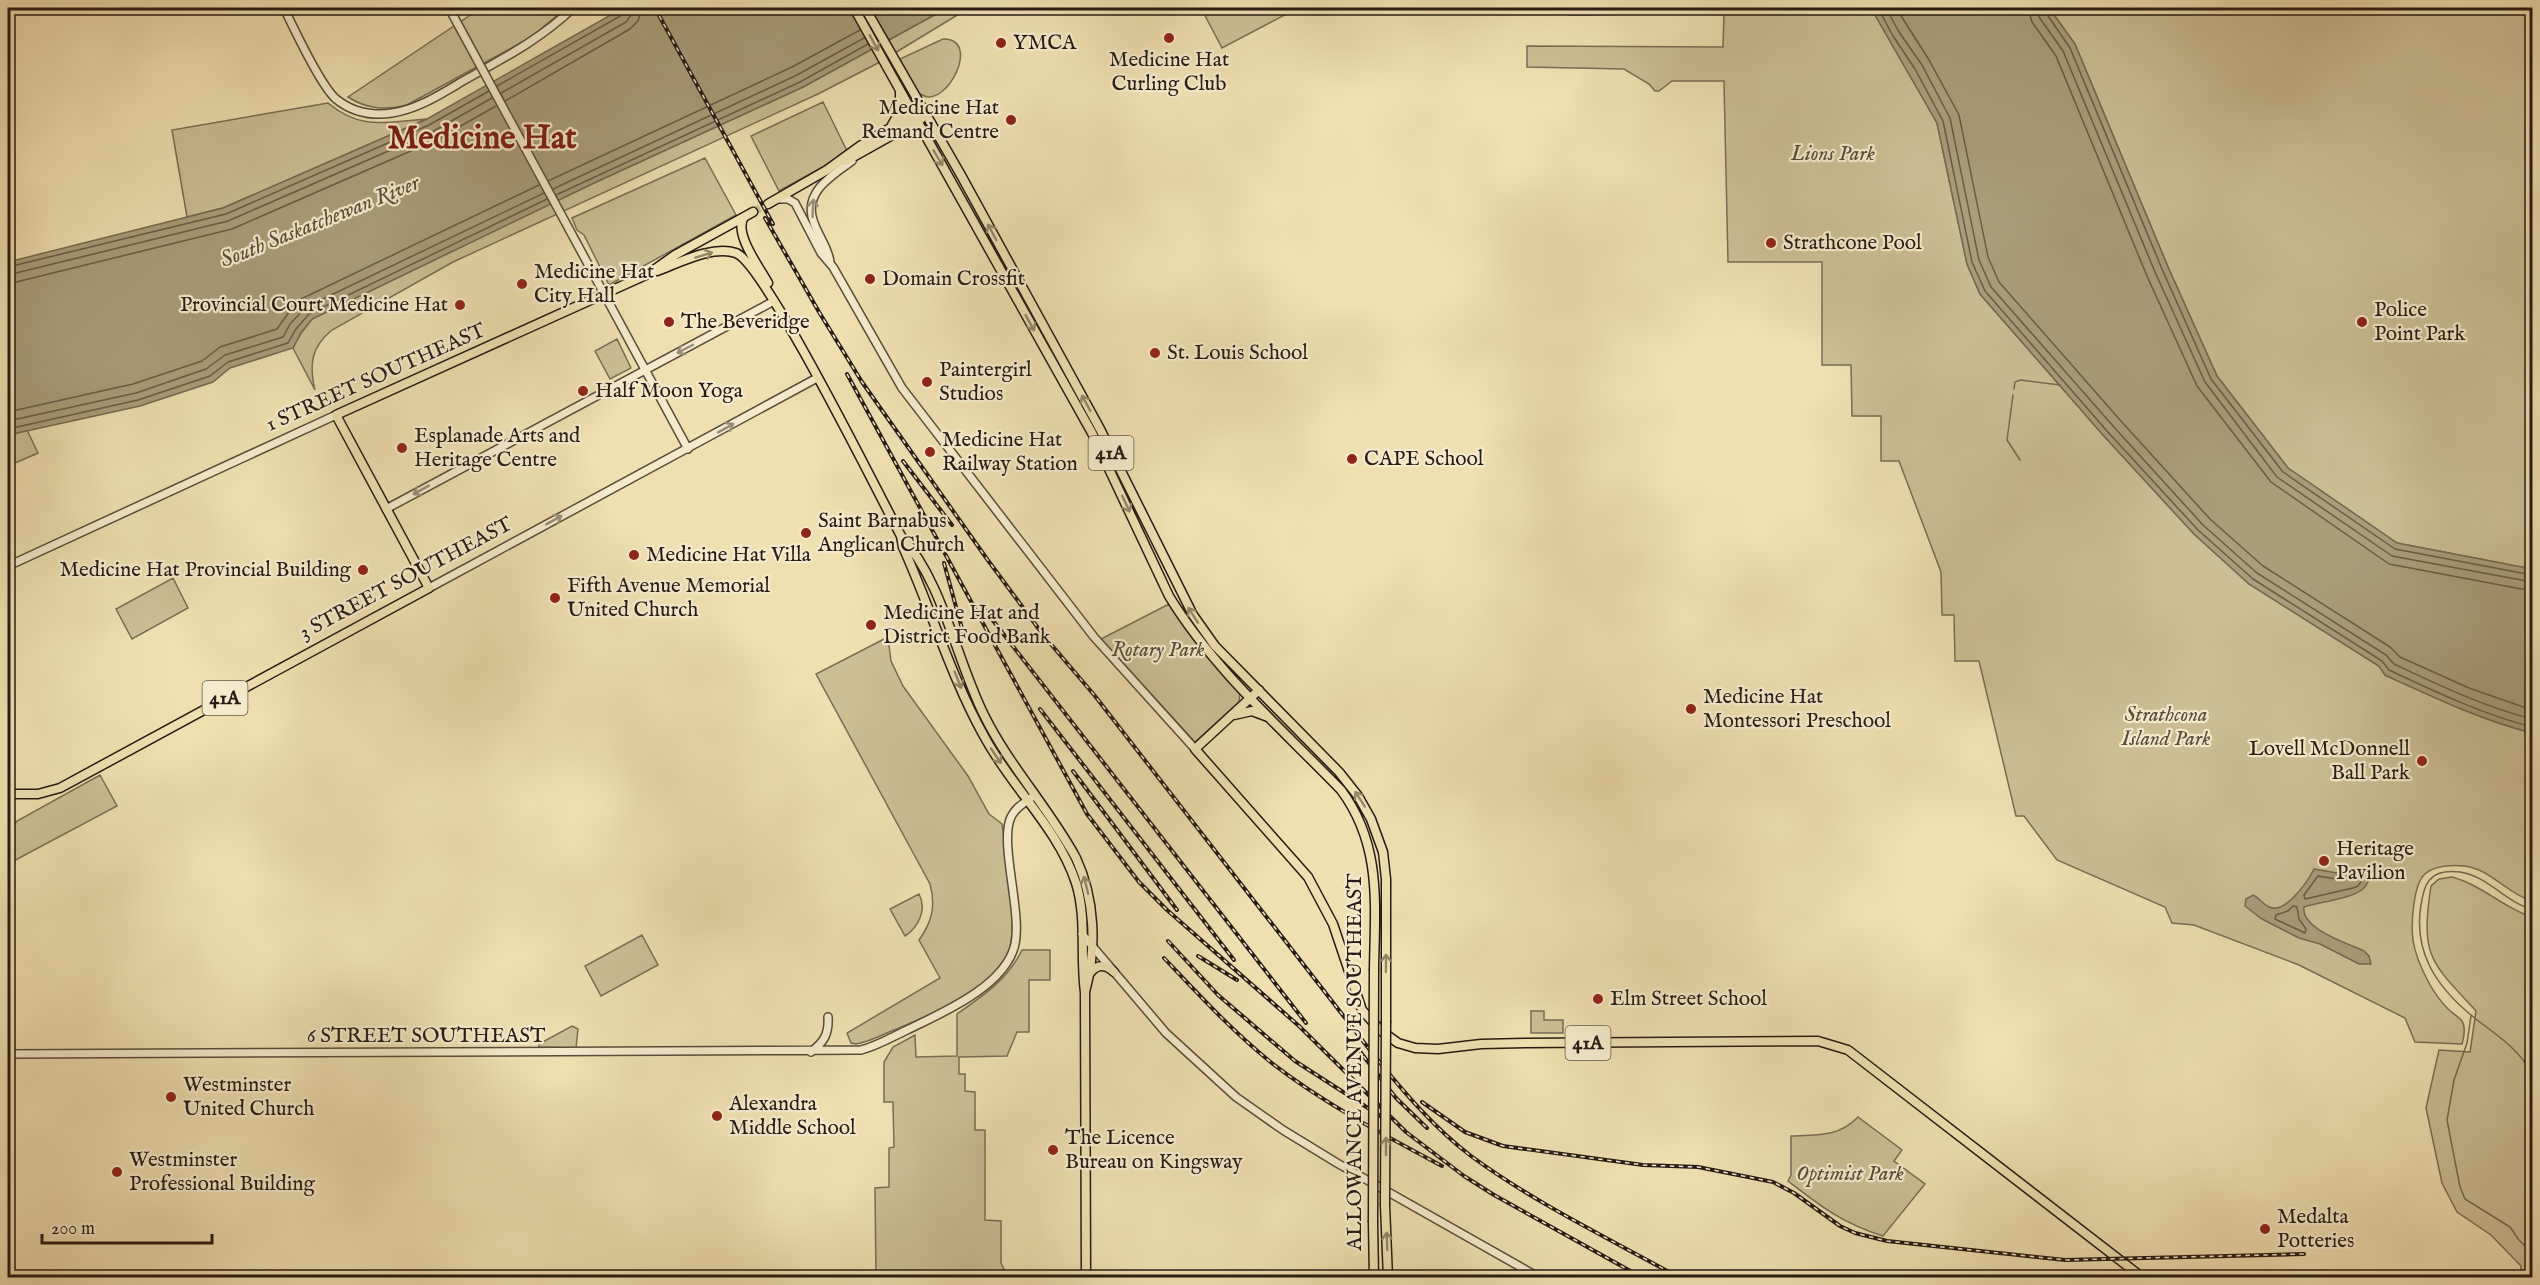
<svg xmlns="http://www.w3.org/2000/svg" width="2540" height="1285" viewBox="0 0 2540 1285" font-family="'IM FELL English',serif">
<rect width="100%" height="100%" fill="#efdfb1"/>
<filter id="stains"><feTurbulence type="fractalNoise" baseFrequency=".00333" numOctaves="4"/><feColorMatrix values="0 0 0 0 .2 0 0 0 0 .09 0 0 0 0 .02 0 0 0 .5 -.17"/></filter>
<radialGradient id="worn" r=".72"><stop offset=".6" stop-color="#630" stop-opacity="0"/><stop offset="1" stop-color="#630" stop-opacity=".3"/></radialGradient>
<path fill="#cdbe96" stroke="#7a6c55" stroke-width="1.5" d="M481,8H566L530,38L405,106C384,110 367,109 348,97Z
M947,8H980L959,14L880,62L820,93L453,262L332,330C311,347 309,365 315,390L293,348L301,333L312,319L594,183L803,87Z
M1201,8H1298L1222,48Z
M1570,8H1871L1937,123L1967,264L1980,294L2103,435L2194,534L2249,584L2379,666L2385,675C2433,697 2481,720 2532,733V901C2507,894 2491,869 2464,866C2452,865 2435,865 2425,874C2413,884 2411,925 2413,940C2415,955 2422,970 2429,983C2434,992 2441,1002 2448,1009C2452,1013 2459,1017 2462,1021C2466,1027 2464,1037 2462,1044L2415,1042L2405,1018L2299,965L2194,925L2172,923L2165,907L2057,860L2024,816H2016L1979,661H1955L1954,615H1942L1941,572L1899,461H1881V416H1852L1851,365H1822V262H1728L1724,81H1672L1659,91H1655L1649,84L1624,69L1527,67V46L1723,47L1724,13L1570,15Z
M2049,8H2532V569L2397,543L2288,468L2217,376L2168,267L2075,44Z
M943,39C982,38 947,109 922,95C911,89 905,69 900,59Z
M823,102L848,153L779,191L751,136Z
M328,103C362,131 386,122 427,119L223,208L187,217L172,130Z
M705,158L736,215L609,285L584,235L577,230L572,218Z
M617,339L631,368L610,379L595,351Z
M27,430L38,453L8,466V435Z
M173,578L188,608L132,639L116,609Z
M1169,604L1205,654L1240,693L1239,702L1195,742L1101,639Z
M888,637L891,661L903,686L968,776L989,814L1002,824C1006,856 1016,912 1011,942C1004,985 930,1015 894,1030C882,1035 869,1042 856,1044L851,1043L847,1033L940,978L919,940C932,922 936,906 930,884L816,674Z
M100,775L117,806L8,864V834L17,821Z
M2452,877C2482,885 2504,908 2532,917V1277H2521V1266L2491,1235L2457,1212L2442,1183L2426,1108L2439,1050L2470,1052L2476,1011C2431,962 2420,957 2431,886L2439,879Z
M919,894C927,909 919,927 905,936L890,909Z
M642,935L658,965L601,996L585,966Z
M1022,950H1050V980H1029V1032H1017L1007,1056L959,1057V1074H965V1091L975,1092V1130H985V1220L1001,1221V1263L1008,1277H876L875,1188L889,1187V1148L894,1147L893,1102H884V1062L893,1047L915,1035L916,1057L957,1056V1014C983,996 1008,979 1022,950Z
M1531,1011H1544V1020H1563V1033H1531Z
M572,1026L578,1029L576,1048L539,1047V1044Z
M1858,1117L1902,1150L1894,1161L1925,1184L1883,1236C1842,1223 1822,1207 1788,1181L1791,1175V1136C1817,1135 1839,1137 1858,1117Z"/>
<path fill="#ab9c7c" stroke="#776852" stroke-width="1.5" d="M623,8H947L803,87L594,183L312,319L301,333L293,348L230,368L213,382L140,406L8,435V262L223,208L427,119Z
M1871,8H2049L2075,44L2168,267L2217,376L2288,468L2397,543L2532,569V733C2481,720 2433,697 2385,675L2379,666L2249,584L2194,534L2103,435L1980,294L1967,264L1937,123Z
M2314,869L2337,873L2360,870L2368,873C2375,900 2320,900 2304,907C2301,929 2347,943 2364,951L2369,956L2371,964H2359L2320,944L2299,938L2262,919L2245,906L2246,899L2253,895C2259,898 2263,904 2269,907C2285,915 2308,881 2314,869Z"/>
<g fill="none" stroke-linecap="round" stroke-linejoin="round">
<path stroke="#6a5b48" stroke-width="1.5" d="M1878,8L1893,36L1915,69L1943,121L1972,262L1985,291L2107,431L2198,530L2253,579L2382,661L2389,670C2436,692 2482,714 2532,727
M1886,8L1899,32L1922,65L1950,118L1979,260L1991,287L2113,426L2203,525L2257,573L2386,655L2394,664C2439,685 2484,707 2532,719
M1896,8L1929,60L1959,115L1988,257L1999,282L2120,420L2210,519L2263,566L2390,647L2400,657L2469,688L2532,710
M2028,8L2032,22L2056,56L2147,276L2197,386L2271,482L2389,564L2532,591
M2037,8L2039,17L2063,51L2155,272L2205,382L2277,477L2392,556L2532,582
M2045,8L2046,13L2070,48L2162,269L2211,379L2283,472L2395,549L2532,575
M497,86L622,15L625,8
M501,93L626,22L631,15L632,8
M505,101L630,29L638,21L642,8
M548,181L792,67L860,30
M553,189L797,75L864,38
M556,195L800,82L868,44
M8,267L226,214L429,125L489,91
M8,275L228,221L432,132L492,98
M8,284L232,229L436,140L496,106
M8,412L133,384L202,361L220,347L277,329L294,305L301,299L539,185
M8,421L136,393L206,369L225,355L283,337L290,324L306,307L544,193
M8,429L138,400L210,376L228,362L288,343L296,329L309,314L547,199
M2318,876L2337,879L2360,876L2363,879L2358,886L2353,888L2305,899L2304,895Z
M2293,906L2297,907L2299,919L2306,929L2305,933L2275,919L2276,915L2288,911Z"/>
<path stroke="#776852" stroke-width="1.5" d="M2014,389L2015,382L2021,380L2060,385
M2013,395L2007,440L2020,460
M2532,909C2506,903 2488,876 2460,872C2443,870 2429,873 2424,891C2408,949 2436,989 2481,1023C2499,1036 2522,1053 2532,1074
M2471,1016L2467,1043L2454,1080L2447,1120L2460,1187L2465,1199L2510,1227L2519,1240L2531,1252L2532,1258"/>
<path stroke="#c7b892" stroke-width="8" stroke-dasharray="8 4" stroke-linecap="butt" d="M753,212L768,204"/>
<defs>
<path id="minor" d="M284,8C293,27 322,87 336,99C352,112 372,116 392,113C418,109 441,94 463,81C502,59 541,39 573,8
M449,8L455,19
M779,199H788L795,203L821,253L833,267L902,388L1094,637L1195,749
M569,229L688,449
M830,262C828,247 819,237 814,223C802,193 831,176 852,161
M386,509L774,301
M8,566L336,415
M429,588L817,378
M1082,934L1166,1033L1236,1097L1283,1130L1337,1163L1540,1278
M811,1052C824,1042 829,1034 828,1017
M8,1054L861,1050C877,1046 892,1037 907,1030C942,1013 1006,986 1015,944C1022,911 999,842 1011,817C1015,808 1023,804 1031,798"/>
<path id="major" d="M854,8L1092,433L1169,596C1214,670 1282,729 1341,790C1382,845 1375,904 1374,969
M865,8L962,177L1100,429L1193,615L1215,646L1339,772L1358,796L1371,819L1383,852L1386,879V1021
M892,125L900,111V92
M846,161L921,119
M768,204L827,170L860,146L917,112
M744,217C733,233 760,268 768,283
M657,271C679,263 712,245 736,253C765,264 879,495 901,536C943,582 956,659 984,715C1009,766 1049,808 1076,858C1095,899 1097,948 1085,992
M901,536L903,547C931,609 951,677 984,736C1011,787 1058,828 1076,883C1087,918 1080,956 1085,992L1086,1278
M1259,690L1195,749L1308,877L1333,924L1362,1010L1380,1030L1398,1043L1415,1048L1438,1049L1481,1044L1525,1043L1818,1041L1848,1050L2143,1278
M1234,715L1252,711L1268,717
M8,794H38L60,788L429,588L336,415L648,274L675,255L753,212
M1090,973C1097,964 1105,964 1114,972
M1385,1205L1388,1278
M1373,1222L1374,1278"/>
</defs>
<use href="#minor" stroke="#5a4b3b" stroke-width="10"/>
<use href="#major" stroke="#281a14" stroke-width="11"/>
<use href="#minor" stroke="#f5eacc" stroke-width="7"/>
<use href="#major" stroke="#efdfb1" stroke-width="8"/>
<defs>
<path id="rail" d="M655,8L773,224
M765,218L819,312L862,382L987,559L1044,636L1095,696L1373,1054C1402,1090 1433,1127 1471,1156C1535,1203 1610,1239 1680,1278
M847,374L1087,814L1139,882L1167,910L1299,1026L1406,1132L1464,1176L1494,1195L1643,1278
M903,461L952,525
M944,563L964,636
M984,609L1306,1023
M1040,709L1234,960
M1073,771L1177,910
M1168,941L1218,995L1295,1061L1385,1119
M1198,956L1237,980
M1164,958C1199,995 1233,1032 1273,1064C1325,1104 1384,1135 1442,1166
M1358,1049L1396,1098L1427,1128
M1422,1102L1465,1132L1503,1146L1643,1165L1698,1167L1773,1182L1794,1193L1840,1226L1855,1233L1887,1241L2065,1260L2304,1254"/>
</defs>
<use href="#rail" stroke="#281a14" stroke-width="4"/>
<use href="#rail" stroke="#f5eacc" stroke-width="1.5" stroke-dasharray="4.5" stroke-linecap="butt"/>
<defs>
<path id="minor-bridge" d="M455,19L569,229"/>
<path id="major-bridge" d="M1385,1205L1386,1021
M1373,1222L1374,969"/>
</defs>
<use href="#minor-bridge" stroke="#5a4b3b" stroke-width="10" stroke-linecap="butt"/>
<use href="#major-bridge" stroke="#281a14" stroke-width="11" stroke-linecap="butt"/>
<use href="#minor-bridge" stroke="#f5eacc" stroke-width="7"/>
<use href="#major-bridge" stroke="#efdfb1" stroke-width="8"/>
</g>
<defs><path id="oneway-shaft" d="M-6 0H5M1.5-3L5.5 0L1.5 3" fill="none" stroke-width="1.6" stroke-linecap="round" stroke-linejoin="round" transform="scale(1.5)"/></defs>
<g stroke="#95866a">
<use href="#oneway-shaft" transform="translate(874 43) rotate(61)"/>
<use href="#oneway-shaft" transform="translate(938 158) rotate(60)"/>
<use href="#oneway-shaft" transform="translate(992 232) rotate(-118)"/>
<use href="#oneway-shaft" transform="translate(704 255) rotate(-17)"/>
<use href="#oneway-shaft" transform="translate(1030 323) rotate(61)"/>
<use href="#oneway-shaft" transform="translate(1086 403) rotate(-119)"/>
<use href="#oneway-shaft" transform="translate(1126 504) rotate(65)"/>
<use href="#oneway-shaft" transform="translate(1193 615) rotate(-123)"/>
<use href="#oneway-shaft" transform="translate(958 680) rotate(68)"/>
<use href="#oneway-shaft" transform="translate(996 756) rotate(56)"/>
<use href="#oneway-shaft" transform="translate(1360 799) rotate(-123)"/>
<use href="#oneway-shaft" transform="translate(1086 885) rotate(-104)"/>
<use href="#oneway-shaft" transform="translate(1386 963) rotate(-89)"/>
<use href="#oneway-shaft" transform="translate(1386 1146) rotate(-90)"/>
<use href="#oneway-shaft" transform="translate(1387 1241) rotate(-92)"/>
</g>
<g stroke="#998c79">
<use href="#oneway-shaft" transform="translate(813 208) rotate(-87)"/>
<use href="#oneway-shaft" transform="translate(685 349) rotate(152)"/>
<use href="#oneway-shaft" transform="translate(726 428) rotate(-29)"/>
<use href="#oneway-shaft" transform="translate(421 490) rotate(151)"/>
<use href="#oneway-shaft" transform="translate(554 520) rotate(-29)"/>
</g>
<g fill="#8f2418" stroke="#f5eacc" stroke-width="2">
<circle cx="1169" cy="38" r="6"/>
<circle cx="1001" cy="43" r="6"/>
<circle cx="1011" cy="120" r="6"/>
<circle cx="1771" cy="243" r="6"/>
<circle cx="870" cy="279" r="6"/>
<circle cx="522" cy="284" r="6"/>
<circle cx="460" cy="305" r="6"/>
<circle cx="669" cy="322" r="6"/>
<circle cx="2362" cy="322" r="6"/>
<circle cx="1155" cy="353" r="6"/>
<circle cx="927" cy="382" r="6"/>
<circle cx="583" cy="391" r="6"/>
<circle cx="402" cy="448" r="6"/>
<circle cx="930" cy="452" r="6"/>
<circle cx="1352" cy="459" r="6"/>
<circle cx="806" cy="533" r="6"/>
<circle cx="634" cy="555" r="6"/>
<circle cx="363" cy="570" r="6"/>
<circle cx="555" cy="598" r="6"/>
<circle cx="871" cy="625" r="6"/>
<circle cx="1691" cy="709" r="6"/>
<circle cx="2422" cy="761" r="6"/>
<circle cx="2324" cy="861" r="6"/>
<circle cx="1598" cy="999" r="6"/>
<circle cx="171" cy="1097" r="6"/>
<circle cx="717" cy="1116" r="6"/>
<circle cx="1053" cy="1150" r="6"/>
<circle cx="117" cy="1172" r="6"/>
<circle cx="2265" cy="1229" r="6"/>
</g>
<g text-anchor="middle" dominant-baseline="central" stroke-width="4.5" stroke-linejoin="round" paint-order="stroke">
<g fill="#f5eacc" stroke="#66584b" stroke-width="1.5">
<rect x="1088.5" y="436" width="45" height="34" rx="4.5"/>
<rect x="202.5" y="681" width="45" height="34" rx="4.5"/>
<rect x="1565.5" y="1026" width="45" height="34" rx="4.5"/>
</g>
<g font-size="20" font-weight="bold" fill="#281a14">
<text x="1111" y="453">41A</text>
<text x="225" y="698">41A</text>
<text x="1588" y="1043">41A</text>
</g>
<g font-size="21" fill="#281a14" stroke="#f5eacc" text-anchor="start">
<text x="1013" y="43">YMCA</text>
<text x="1169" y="60" text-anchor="middle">Medicine Hat<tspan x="1169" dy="24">Curling Club</tspan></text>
<text x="999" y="108" text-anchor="end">Medicine Hat<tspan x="999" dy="24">Remand Centre</tspan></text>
<text x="1783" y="243">Strathcone Pool</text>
<text x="534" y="272">Medicine Hat<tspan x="534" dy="24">City Hall</tspan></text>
<text x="882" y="279">Domain Crossfit</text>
<text x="448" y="305" text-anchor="end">Provincial Court Medicine Hat</text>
<text x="2374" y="310">Police<tspan x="2374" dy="24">Point Park</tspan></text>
<text x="681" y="322">The Beveridge</text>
<text x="1167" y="353">St. Louis School</text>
<text x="939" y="370">Paintergirl<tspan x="939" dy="24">Studios</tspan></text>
<text x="595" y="391">Half Moon Yoga</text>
<text x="414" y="436">Esplanade Arts and<tspan x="414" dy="24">Heritage Centre</tspan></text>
<text x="942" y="440">Medicine Hat<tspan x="942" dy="24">Railway Station</tspan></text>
<text x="1364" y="459">CAPE School</text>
<text x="818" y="521">Saint Barnabus<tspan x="818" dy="24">Anglican Church</tspan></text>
<text x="646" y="555">Medicine Hat Villa</text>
<text x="351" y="570" text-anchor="end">Medicine Hat Provincial Building</text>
<text x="567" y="586">Fifth Avenue Memorial<tspan x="567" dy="24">United Church</tspan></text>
<text x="883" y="613">Medicine Hat and<tspan x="883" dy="24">District Food Bank</tspan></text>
<text x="1703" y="697">Medicine Hat<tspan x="1703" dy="24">Montessori Preschool</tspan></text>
<text x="2410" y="749" text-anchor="end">Lovell McDonnell<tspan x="2410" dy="24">Ball Park</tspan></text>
<text x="2336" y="849">Heritage<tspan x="2336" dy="24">Pavilion</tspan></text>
<text x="1610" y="999">Elm Street School</text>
<text x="183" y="1085">Westminster<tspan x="183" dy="24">United Church</tspan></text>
<text x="729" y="1104">Alexandra<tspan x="729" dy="24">Middle School</tspan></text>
<text x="1065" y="1138">The Licence<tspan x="1065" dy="24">Bureau on Kingsway</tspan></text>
<text x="129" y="1160">Westminster<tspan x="129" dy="24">Professional Building</tspan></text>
<text x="2277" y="1217">Medalta<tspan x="2277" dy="24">Potteries</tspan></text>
</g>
<g font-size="21" font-style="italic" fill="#5a4b3b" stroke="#f5eacc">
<text x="1833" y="154">Lions Park</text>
<text x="1158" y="650">Rotary Park</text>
<text x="2166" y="715">Strathcona<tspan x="2166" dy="24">Island Park</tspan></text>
<text x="1850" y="1174">Optimist Park</text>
</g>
<g font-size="21" fill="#281a14" stroke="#f5eacc">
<text transform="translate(376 378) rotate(-24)">1 STREET SOUTHEAST</text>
<text transform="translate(406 579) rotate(-28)">3 STREET SOUTHEAST</text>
<text x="426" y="1036">6 STREET SOUTHEAST</text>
<text transform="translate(1355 1062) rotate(-90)">ALLOWANCE AVENUE SOUTHEAST</text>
</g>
<g font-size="22" font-style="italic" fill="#5c4e3e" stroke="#f5eacc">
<text transform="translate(320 222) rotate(-22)">South Saskatchewan River</text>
</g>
<g font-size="33" font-weight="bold" fill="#7a1f14" stroke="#f5eacc">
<text x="482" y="139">Medicine Hat</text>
</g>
</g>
<rect width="2540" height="1285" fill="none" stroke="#efdfb1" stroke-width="30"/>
<rect x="9" y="9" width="2522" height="1267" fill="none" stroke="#281a14" stroke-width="3"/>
<rect x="15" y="15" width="2510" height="1255" fill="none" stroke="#281a14" stroke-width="1.5"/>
<path d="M42 1234v9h170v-9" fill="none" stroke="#281a14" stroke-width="3"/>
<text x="51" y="1234" font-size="18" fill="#281a14" stroke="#f5eacc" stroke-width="4.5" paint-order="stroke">200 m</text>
<rect width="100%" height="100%" filter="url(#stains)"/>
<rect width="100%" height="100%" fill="url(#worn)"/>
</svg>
